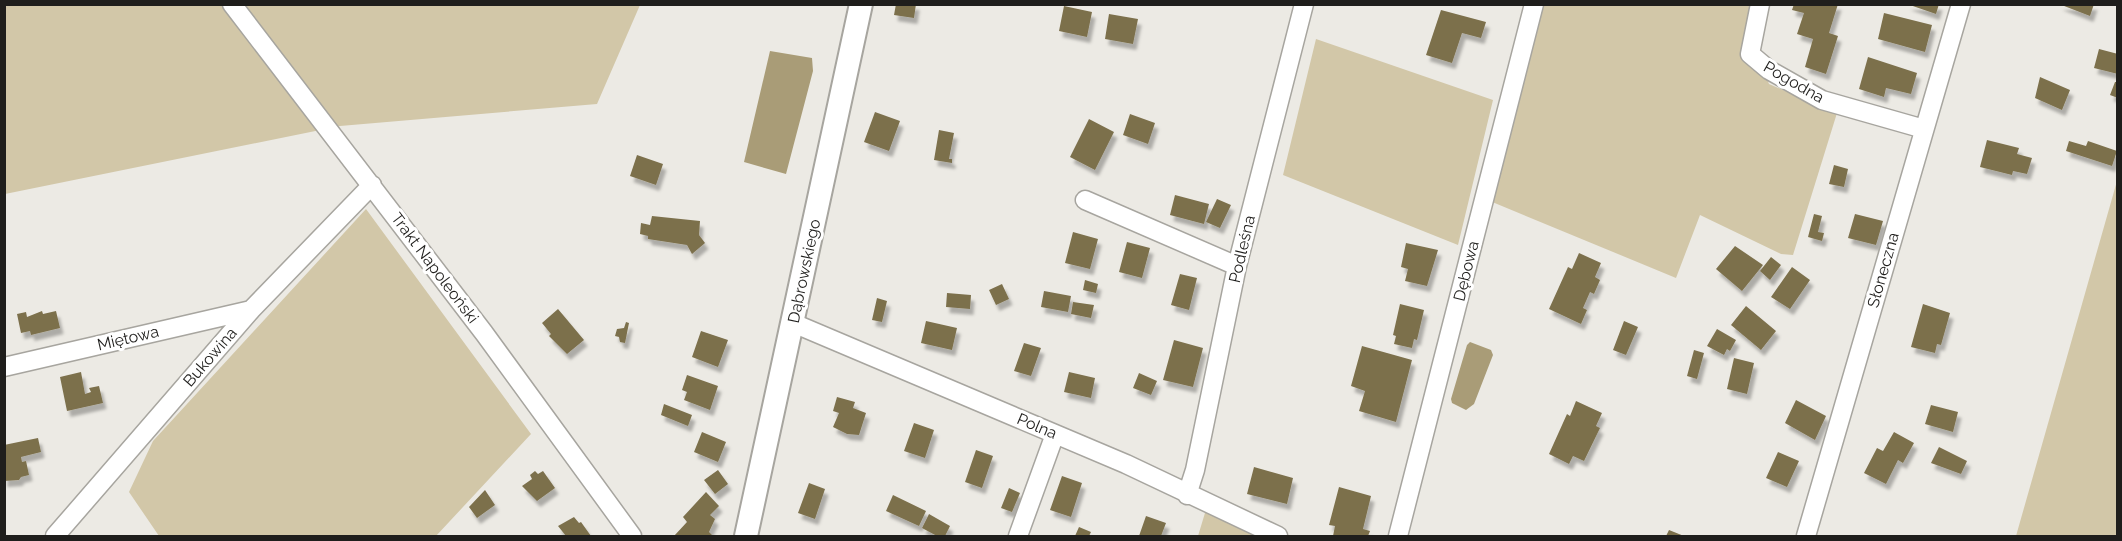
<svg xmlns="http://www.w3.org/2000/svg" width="2122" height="541" viewBox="0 0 2122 541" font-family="Raleway,sans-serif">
<defs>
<filter id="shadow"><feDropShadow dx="3.5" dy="6" stdDeviation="1.5" flood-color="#0004"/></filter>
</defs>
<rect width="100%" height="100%" fill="#eceae4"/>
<path fill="#d2c7a8" d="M5,5H640L597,104L340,126L5,194Z
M1541,5H1758L1751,36L1769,84L1837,113L1793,255L1781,254L1700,215L1676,278L1485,199Z
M1316,39L1493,100L1458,245L1283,175Z
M2117,181V536H2016Z
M366,209L531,434L436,536H159L129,492L153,441Z
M1208,503L1280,536H1198Z"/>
<path fill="#a99c77" d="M770,51L812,58L813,71L786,174L744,162Z
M1470,342L1491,350L1493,355L1474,404L1466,410L1452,403L1451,399L1467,345Z"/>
<path fill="#7c704c" filter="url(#shadow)" d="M896,4H916L914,18L894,15Z
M1794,4H1838L1829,33L1838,36L1826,74L1805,67L1813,39L1797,34L1804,13L1792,10Z
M1907,4H1939L1936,14Z
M2059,4H2094L2090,16Z
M1064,6L1092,12L1087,37L1059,31Z
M1441,10L1486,22L1481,38L1462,33L1452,63L1426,55Z
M1884,13L1932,25L1925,52L1878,39Z
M1109,14L1138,19L1133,44L1105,39Z
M2099,49L2118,54V74L2094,68Z
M1868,57L1917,73L1911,94L1886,88L1884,97L1859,89Z
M2040,77L2070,90L2062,110L2035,98Z
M2115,82H2118V98L2110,95Z
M875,112L900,121L889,151L864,142Z
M1130,114L1155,123L1148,144L1123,135Z
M1089,119L1114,132L1095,170L1070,157Z
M939,130L954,133L949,159H952V163L934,160Z
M1987,140L2019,148L2017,154L2032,158L2027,174L2013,171L2012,175L1980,167Z
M2069,141L2086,146L2088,141L2117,151L2112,166L2066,151Z
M637,155L663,164L656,185L630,176Z
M1834,165L1848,169L1844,187L1829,184Z
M1175,195L1209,204L1204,224L1170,215Z
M1217,199L1231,205L1220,228L1206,222Z
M1814,214L1822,216L1818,232L1824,233L1822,241L1808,237Z
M1855,214L1883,221L1876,245L1848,238Z
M652,216L700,221L699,235L705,243L692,254L687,245L648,239V236L640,234L641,223L650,225Z
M1073,232L1098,239L1090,269L1065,263Z
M1127,242L1150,248L1142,278L1119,272Z
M1406,243L1438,250L1427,286L1405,281L1408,269L1401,267Z
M1735,246L1763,265L1742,291L1716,269Z
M1579,253L1601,263L1595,277L1600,280L1594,294L1590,292L1583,308L1587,310L1581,324L1549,309L1568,267L1572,269Z
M1771,257L1781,265L1770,280L1760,271Z
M1792,267L1810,280L1790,309L1771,297Z
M1180,274L1197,278L1189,310L1171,305Z
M1085,280L1098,284L1096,293L1083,290Z
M1002,284L1009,299L996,305L989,290Z
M1044,291L1071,296L1068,312L1041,307Z
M947,293L971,295L970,309L946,307Z
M877,298L887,301L882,322L872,320Z
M1073,302L1094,305L1091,318L1071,314Z
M1400,304L1424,310L1417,340L1414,339L1412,348L1394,344L1396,336L1393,335Z
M1923,304L1950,313L1941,345L1937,344L1935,353L1911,347Z
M1746,306L1776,331L1761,350L1731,325Z
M558,309L584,340L567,354L549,336L551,334L542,323Z
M42,311L43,314L56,311L60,328L31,335L30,331L21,333L17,314L26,312L27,317Z
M926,321L957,328L952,350L921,343Z
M1624,321L1638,327L1626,355L1613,350Z
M626,322L629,323L625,343L620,342L619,337L615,336L617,329L624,328Z
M1717,329L1736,340L1730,351L1727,349L1724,355L1707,346Z
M701,331L728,340L718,367L692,357Z
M1174,340L1203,348L1193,387L1163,380Z
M1024,343L1041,348L1031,376L1014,371Z
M1362,346L1412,360L1396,422L1359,411L1365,391L1351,386Z
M1694,350L1704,353L1697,379L1687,376Z
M1734,358L1754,363L1747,394L1727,389Z
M81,372L85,394L91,392L89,388L99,386L103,403L67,411L60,377Z
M1069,372L1095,378L1091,398L1064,392Z
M1139,373L1157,381L1151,395L1133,388Z
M687,375L718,386L710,410L684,400L687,392L682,390Z
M837,397L855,402L853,408L866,413L859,435L847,434L833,427L839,413L833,411Z
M1796,400L1826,416L1815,440L1785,423Z
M1576,401L1602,413L1596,426L1600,428L1584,461L1573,456L1569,464L1549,454L1567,414L1570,416Z
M664,404L692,415L688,426L661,415Z
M1931,405L1958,412L1953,432L1925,424Z
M914,423L934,430L925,458L904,451Z
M702,432L726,442L718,462L694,452Z
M1894,432L1914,443L1903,463L1898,460L1886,484L1864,473L1877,448L1883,451Z
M38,438L41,452L21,457L22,462L26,461L29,475L21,477L19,480L4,481V445Z
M1939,447L1967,461L1961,474L1931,463Z
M976,450L993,456L982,488L965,482Z
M1778,452L1799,461L1787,487L1766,478Z
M1254,467L1293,478L1287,504L1247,494Z
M718,470L728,484L715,494L704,480Z
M535,471L538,474L543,471L555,488L537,501L522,486L532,479L530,475Z
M1062,476L1082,483L1071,517L1050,510Z
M809,483L825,489L815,519L798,513Z
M1339,487L1371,496L1363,529L1370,531L1368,536H1333L1335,526L1329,525Z
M1009,488L1020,493L1012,512L1001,508Z
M485,490L495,505L477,518L469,507Z
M706,492L719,506L710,515L715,519L709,532L713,536H674L687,522L683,517Z
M893,495L926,511L919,526L886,511Z
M929,514L950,526L945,536H937L922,528Z
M1146,516L1166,523L1161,536H1139Z
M574,517L579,523L581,522L591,536H566L558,526Z
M1079,527L1091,532L1089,536H1075Z
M1669,530L1684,536H1666Z"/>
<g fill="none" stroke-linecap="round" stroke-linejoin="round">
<defs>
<path id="minor" d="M232,4L484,333L632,536
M1760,4L1750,54L1769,70L1822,100L1924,129
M1085,200L1237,266
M793,323L1126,464L1278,536
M4,367L251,310
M1187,495L1195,470L1237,266L1304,4
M55,536L251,310L372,185
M1018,536L1055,434
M1398,536L1534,4
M1806,536L1961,4"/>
<path id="tertiary" d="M746,536L861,4"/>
</defs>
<use href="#minor" stroke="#a7a59f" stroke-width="21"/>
<use href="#tertiary" stroke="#a7a59f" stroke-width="26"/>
<use href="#minor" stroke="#fff" stroke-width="18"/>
<use href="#tertiary" stroke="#fff" stroke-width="22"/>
</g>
<g text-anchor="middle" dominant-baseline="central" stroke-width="6" stroke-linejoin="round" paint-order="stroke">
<g font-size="16" fill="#1f1e1c" stroke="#fff">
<text transform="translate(1794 82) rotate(30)">Pogodna</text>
<text transform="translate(1242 249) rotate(-77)">Podleśna</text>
<text transform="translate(435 268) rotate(53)">Trakt Napoleoński</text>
<text transform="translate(1883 270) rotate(-74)">Słoneczna</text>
<text transform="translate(804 271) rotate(-78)">Dąbrowskiego</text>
<text transform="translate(1466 271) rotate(-76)">Dębowa</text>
<text transform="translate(128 338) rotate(-13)">Miętowa</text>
<text transform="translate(210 357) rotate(-49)">Bukowina</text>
<text transform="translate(1037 426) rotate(23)">Polna</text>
</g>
</g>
<rect width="2122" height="541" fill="none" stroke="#1f1e1c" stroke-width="12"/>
</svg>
